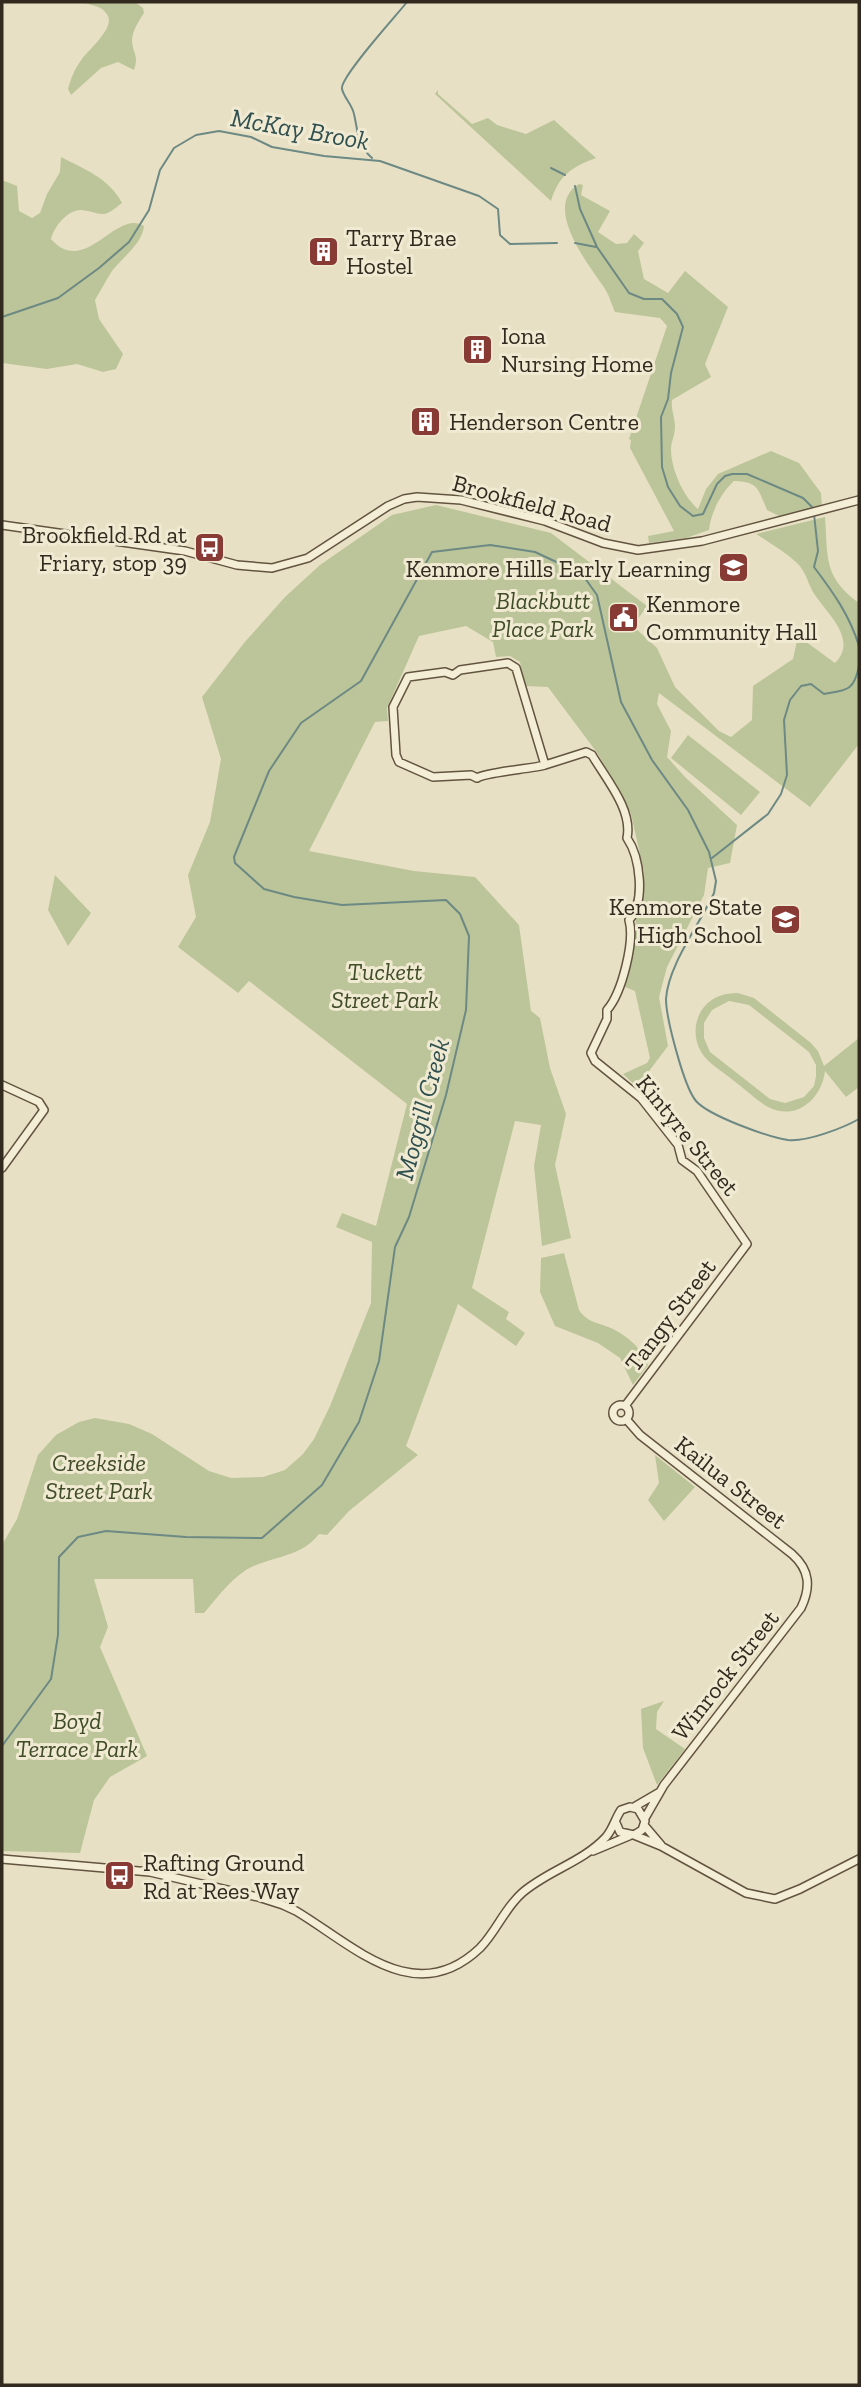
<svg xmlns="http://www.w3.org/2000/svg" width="861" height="2387" viewBox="0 0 861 2387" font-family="'Zilla Slab',serif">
<rect width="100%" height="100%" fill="#e8e0c4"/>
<path fill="#bcc599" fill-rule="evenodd" d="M81,2H135L143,8L144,13C139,21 132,31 132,41C133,54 139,55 134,70L118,62L101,68L71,95L68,89C71,78 75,68 82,59C89,49 118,26 106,13C100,5 89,5 81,2Z
M438,90V94L472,124L488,118L497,125L526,134L554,120L596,158C572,167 559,175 551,201L435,94Z
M61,157C84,169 109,178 122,203C116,207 110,214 103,214C96,214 88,210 81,210C67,210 54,227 51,239C85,278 116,208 144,226C142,244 123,257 112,271C106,280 101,290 95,300L99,319L123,354L116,369L103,372L77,364L47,369L2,363V180L17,186L19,211L32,218L40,213L47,194L60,172Z
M579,184L583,185L581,195L610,211L598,232L616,244L627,243L634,234L644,243L638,251L644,279L668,293L685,271L728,307L705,364L711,377L672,400C671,410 675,418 675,427C675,435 671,442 671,449C671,469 683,496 698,509L706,489L718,474L771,451L799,463L821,493L822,507L779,516L767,510C758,489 759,482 734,481C721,493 711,512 709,530L686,538L649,543L648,536L674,531L630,448L631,440L629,439L667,326L660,318L615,312C611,303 609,294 603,286C588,264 542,206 579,184Z
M436,505L551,533L647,606L633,626L657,648L675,687L719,731L731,737L752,720L753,686L793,659L798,636L835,663C859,639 826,613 813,592C808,583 805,570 797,563C785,552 770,543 756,534L825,517C828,557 823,577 859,603V744L810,807L659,693L657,704L671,731L667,757L685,777L737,825L730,863L708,868L704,895L667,967L659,997L668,1046L637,1087L623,1074L647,1063L650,1058L635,991L625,987L644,872L631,814L598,754L548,687L525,686L520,662L510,656L496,657L493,642L466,626L419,636L387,708L388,721L375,722L309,851L414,871L475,877L519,925L531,1011L540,1018L550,1068L566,1114L555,1165L571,1238L542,1246L534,1166L541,1125L515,1121L472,1288L509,1312L506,1319L525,1333L516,1346L458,1304L406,1446L418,1455L349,1511L327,1535L319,1534C301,1558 270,1556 246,1570C229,1581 217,1598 204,1613H195L193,1579H94L108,1627L100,1647L147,1756L110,1777L94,1800L80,1853L2,1851V1545L17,1519L38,1455L56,1435L79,1422L95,1418L129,1424L152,1434L209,1471L231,1478L263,1477L285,1470L303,1454L314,1439L330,1406L371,1303L372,1242L336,1227L342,1213L376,1226L407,1104L249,981L238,993L178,947L196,917L188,875L210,822L221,759L202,697L244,643L285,597L320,565L392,515Z
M688,735L760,792L741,815L671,758Z
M55,875L91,913L68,946L48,910Z
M738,993L754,998L811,1043L818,1051L824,1066L859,1038V1087L846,1097L825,1071C822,1098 797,1122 768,1107C756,1100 745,1089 734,1081C722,1071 705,1062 699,1048C693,1034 695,1018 704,1007C713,996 725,993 738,993ZM729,1001L749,1005L809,1052L816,1065V1076L814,1086L804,1097L785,1103L770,1099L710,1052L704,1038V1023L712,1010Z
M564,1253L579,1310C587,1323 601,1323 613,1329C629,1337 642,1349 648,1365L633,1385L620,1358L598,1343L555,1326L540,1292L541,1258Z
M655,1455L695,1487L664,1521L648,1500L659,1483Z
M664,1701L657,1712L656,1729L685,1749L657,1785L643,1748L641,1709Z"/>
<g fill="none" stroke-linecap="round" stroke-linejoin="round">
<path stroke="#6d8984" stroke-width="2" d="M372,158C357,145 358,131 354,114C352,104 344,98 342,89C339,78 397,15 407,2
M551,168L565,175
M575,186L580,209L597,247L629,293L644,299H662L677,314L683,327L671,373L668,399L661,417L662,467L668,487L680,506L693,516L703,514L717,484L725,476L732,474H747L803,498L813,508
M575,243L596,247
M2,317L58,298L99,268L129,242L149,210L160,170L174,148L196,135L219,131L251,137L272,147L324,156L380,161L479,196L498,209L500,235L510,244L557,243
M814,514L818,551L814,567C833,592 850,616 859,646
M712,858L768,814L781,794L787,775L784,720L790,700L801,686L811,684L824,694C847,690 854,691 859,666
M2,1746L51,1679L58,1635L59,1557L78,1537L106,1531L186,1537L262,1538L322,1485L359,1422L379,1361L395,1247L409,1217L446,1095L466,1010L469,936L460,914L446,900L342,905L294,897L264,889L235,863L234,857L269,771L301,723L361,681L432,552L490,545L535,552L582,574L597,595L621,702L652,760L688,810L709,852L716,881L714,893C700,924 668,965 666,999C666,1018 684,1087 696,1101C709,1116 768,1137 788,1140C807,1142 843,1128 859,1119"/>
<defs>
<path id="secondary" d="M2,525L185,551L237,565L272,568L308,558L388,506L404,499L417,497L461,500L545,521L603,543L638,550L702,541L859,500
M508,663L516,668L545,765C530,769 486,772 477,778L471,775L433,777L399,762L396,755L393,707L408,677L445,672L453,675L460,670Z
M545,765L586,752L592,755C606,779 633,810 627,838C640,857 646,902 629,920C635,941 622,993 607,1010V1019L591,1053L595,1061L641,1098L678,1145L682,1160L697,1171L747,1244L625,1406
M2,1085L39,1102L44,1110L2,1168
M613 1413a8 8 0 1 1 16 0a8 8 0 1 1-16 0Z
M626,1419L640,1435L792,1554C810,1570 811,1587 801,1608L664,1785L645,1818
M634,1807L658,1793
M644,1825L661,1845
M634,1835L661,1846L746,1893L775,1899L800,1889L859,1859
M593,1851L629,1836
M2,1859L150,1872L258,1897L283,1905L296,1911C353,1945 415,2010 480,1948C496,1932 504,1909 522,1893C547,1871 583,1862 606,1837C613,1829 615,1819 621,1810L630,1807L638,1809L645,1821L642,1830L634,1835L620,1832L616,1823"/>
</defs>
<use href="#secondary" stroke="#625440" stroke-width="10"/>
<use href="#secondary" stroke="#f4eed6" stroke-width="7"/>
</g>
<defs>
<symbol id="building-square" viewBox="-11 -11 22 22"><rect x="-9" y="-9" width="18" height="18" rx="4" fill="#883a34" stroke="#f1ead2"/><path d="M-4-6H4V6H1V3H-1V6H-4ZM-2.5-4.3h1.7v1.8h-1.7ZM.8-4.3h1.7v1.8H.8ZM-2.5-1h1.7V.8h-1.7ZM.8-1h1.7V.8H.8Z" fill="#fff"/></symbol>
<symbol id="bus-square" viewBox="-11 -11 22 22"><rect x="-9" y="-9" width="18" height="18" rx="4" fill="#883a34" stroke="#f1ead2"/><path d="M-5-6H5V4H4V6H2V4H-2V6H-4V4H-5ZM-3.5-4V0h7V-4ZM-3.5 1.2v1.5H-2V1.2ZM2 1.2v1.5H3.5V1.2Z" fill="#fff"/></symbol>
<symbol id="school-square" viewBox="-11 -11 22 22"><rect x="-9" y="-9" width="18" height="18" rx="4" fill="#883a34" stroke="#f1ead2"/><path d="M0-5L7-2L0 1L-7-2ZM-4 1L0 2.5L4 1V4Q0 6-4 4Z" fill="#fff"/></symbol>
<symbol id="civic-square" viewBox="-11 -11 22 22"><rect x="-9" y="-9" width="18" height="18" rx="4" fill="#883a34" stroke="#f1ead2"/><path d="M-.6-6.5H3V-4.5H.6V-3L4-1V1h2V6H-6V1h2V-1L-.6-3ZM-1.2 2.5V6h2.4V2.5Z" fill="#fff"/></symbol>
</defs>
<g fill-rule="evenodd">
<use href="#building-square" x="306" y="234" width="35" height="35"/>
<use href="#building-square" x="460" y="332" width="35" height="35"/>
<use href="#building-square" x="408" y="404" width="35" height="35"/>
<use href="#bus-square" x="192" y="530" width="35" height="35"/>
<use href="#school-square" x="716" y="550" width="35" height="35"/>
<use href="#civic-square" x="606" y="600" width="35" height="35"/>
<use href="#school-square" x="768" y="902" width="35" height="35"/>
<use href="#bus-square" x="102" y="1858" width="35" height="35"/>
</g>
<g text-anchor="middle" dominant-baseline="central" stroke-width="6" stroke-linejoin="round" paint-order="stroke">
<g font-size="24" fill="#322a1f" stroke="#f1ead2" text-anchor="start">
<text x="346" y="237">Tarry Brae<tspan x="346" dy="28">Hostel</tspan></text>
<text x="501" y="335">Iona<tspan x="501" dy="28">Nursing Home</tspan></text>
<text x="449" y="421">Henderson Centre</text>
<text x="187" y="534" text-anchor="end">Brookfield Rd at<tspan x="187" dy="28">Friary, stop 39</tspan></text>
<text x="711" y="568" text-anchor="end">Kenmore Hills Early Learning</text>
<text x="646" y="603">Kenmore<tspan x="646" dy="28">Community Hall</tspan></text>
<text x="762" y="906" text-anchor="end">Kenmore State<tspan x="762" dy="28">High School</tspan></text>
<text x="143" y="1862">Rafting Ground<tspan x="143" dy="28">Rd at Rees Way</tspan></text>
</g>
<g font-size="24" fill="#322a1f" stroke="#f1ead2">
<text transform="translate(532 503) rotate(15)">Brookfield Road</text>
<text transform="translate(688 1135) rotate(51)">Kintyre Street</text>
<text transform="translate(670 1315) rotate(-53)">Tangy Street</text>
<text transform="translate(731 1482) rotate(38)">Kailua Street</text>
<text transform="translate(725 1675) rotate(-52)">Winrock Street</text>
</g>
<g font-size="24" font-style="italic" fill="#404c28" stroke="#f1ead2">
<text x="543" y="600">Blackbutt<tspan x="543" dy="28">Place Park</tspan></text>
<text x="385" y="971">Tuckett<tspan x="385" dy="28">Street Park</tspan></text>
<text x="99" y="1462">Creekside<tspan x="99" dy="28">Street Park</tspan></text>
<text x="77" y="1720">Boyd<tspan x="77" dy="28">Terrace Park</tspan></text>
</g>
<g font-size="26" font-style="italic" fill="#305050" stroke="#f1ead2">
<text transform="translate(300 129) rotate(10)">McKay Brook</text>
<text transform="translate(422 1109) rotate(-75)">Moggill Creek</text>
</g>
</g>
<rect width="861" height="2387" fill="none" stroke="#322a1f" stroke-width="7"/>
</svg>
